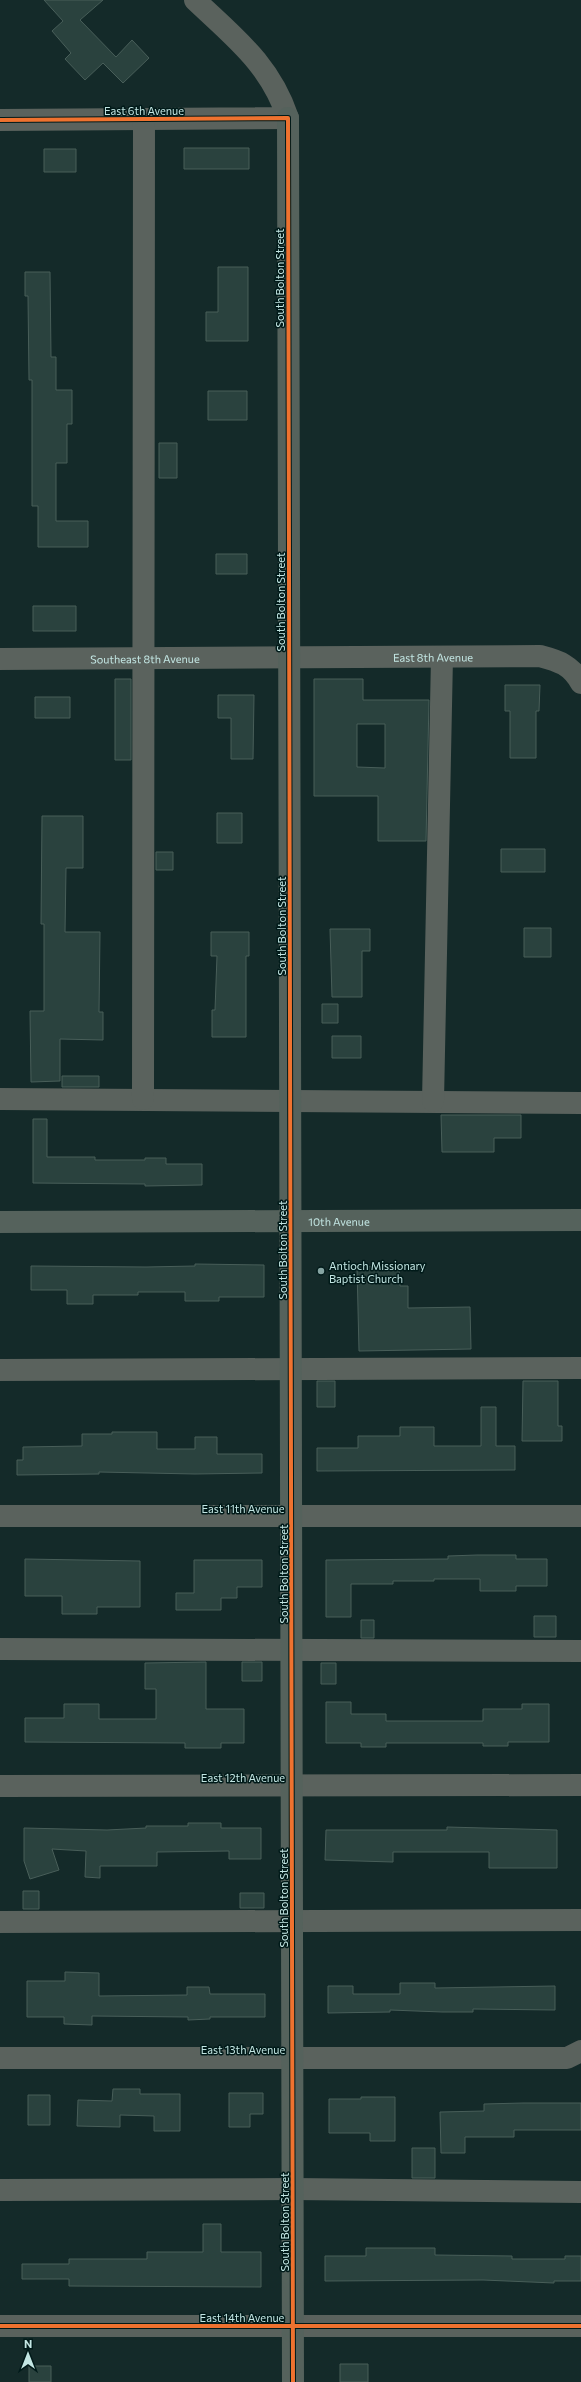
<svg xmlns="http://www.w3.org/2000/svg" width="581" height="2382" viewBox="0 0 581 2382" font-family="Commissioner,sans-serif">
<rect width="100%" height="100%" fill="#142a29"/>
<path fill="#2a423e" stroke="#485e59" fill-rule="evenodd" d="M44,0H103L80,20L116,57L132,40L149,58L123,83L103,63L85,80L65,59L71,53L52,31L63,21Z
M184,148H249V169H184Z
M44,149H76V172H44Z
M218,267H248V341H206V312H218Z
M25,272H50L51,357H56V390H72V424H67V463H56V521H88V547H38V506H32V380H29L28,296H25Z
M208,391H247V420H208Z
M159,443H177V478H159Z
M216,554H247V574H216Z
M33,606H76V631H33Z
M115,679H131V760H115Z
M314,679H363V700H429L426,841H378V796H314ZM357,724H385V768L357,767Z
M505,685H540L539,711H536V758H510V711H505Z
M218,695H254L253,759H231V718H218Z
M35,697H70V718H35Z
M217,813H242V843H217Z
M42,816H83V868H66L65,932H100L99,1012H103V1040L60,1039V1081L31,1082L30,1011H44V924H41Z
M501,849H545V872H501Z
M156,852H173V870H156Z
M524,928H551V957H524Z
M330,929H370V951H362V997H332Z
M211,932H249V956H246V1037H212V1010H215L217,956H211Z
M322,1004H338V1023H322Z
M332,1036H361V1058H332Z
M62,1076H99V1087H62Z
M441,1115H521V1138H494V1152H442Z
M33,1119H47V1157H95V1160H145V1158H166V1164H202V1185L145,1186V1184L33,1183Z
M195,1264L264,1265V1297H219V1301H185V1292H138V1295H93V1304H67V1290H31V1266L146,1267L195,1266Z
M399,1266L400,1286H408V1308L470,1307L471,1349L359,1351L357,1267Z
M317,1381H335V1407H317Z
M523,1381H558V1426H562V1441H522Z
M481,1407H496V1446H515V1470L317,1471V1448H358V1436H400V1427H434V1446H481Z
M112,1432H157V1449H195V1437H217V1454H262V1473L195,1474L99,1472V1474L17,1475V1460H23V1447L82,1446V1434H112Z
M477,1555H516V1559H547V1586H516V1591H480V1579H434V1581H393V1584H351V1617H326V1560L448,1559V1556Z
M25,1559L140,1561V1607H97V1614H62V1596H25Z
M194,1560H262V1587H237V1598H221V1610H176V1593H194Z
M534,1616H556V1637H534Z
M361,1620H374V1638H361Z
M206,1662V1709H244V1743H221V1748H185V1743L25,1742V1718H64V1704H99V1719H156V1689H145V1663Z
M242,1662H262V1681H242Z
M321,1663H336V1684H321Z
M326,1702H351V1714H386V1721H483V1709H522V1704H549V1742H508V1746H483V1743H386V1747H361V1743H326Z
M188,1823H221V1828H261V1859H229V1851L157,1852V1866H100V1878L85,1877L86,1851L52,1849L59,1870L30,1879L24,1861V1828L107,1830L146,1828V1826H188Z
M447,1827L557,1830V1868H489V1852H393V1862L325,1860L326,1830H447Z
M23,1891H39V1909H23Z
M240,1893H264V1908H240Z
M65,1972L99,1973V1996L187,1995V1987H209L210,1994H265V2017H210V2019L188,2020V2017L92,2016V2025L64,2024V2017H27V1981H65Z
M400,1983H435V1988L555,1986V2010L473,2009V2012H442L390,2010V2012L328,2013V1986H353V1994H400Z
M113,2089H140V2094H180V2131H154V2116L120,2115V2127L77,2126L78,2100L112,2101Z
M229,2093H263V2114H250V2127H229Z
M28,2095H50V2125H28Z
M361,2097H395V2141H370V2133H329V2099H361Z
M523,2103H581V2130H514V2137H465V2153H441L440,2112L484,2111V2104Z
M412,2148H435V2178H412Z
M203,2224H221V2252H261V2287L69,2286V2279H22V2264H69V2259H147V2252H203Z
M366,2248H435V2255L512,2256V2259H565V2256H581V2281H554V2283L483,2280L325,2281V2256H366Z
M340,2364H368V2382H340Z
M29,2366H51V2382H29Z"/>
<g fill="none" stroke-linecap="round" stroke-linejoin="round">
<g stroke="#5a625d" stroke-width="22">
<path d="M0,120L288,118C270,64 235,38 195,0"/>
<path id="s1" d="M0,659L540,656C559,661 571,665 581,683"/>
<path d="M0,1099L581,1103"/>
<path d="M143,1099L144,119"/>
<path d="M433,1101L442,657"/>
<path d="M0,1370L581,1368"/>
<path d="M0,1516H581"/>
<path d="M0,1649L581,1651"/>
<path d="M0,1786L581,1785"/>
<path d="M0,1922L581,1920"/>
<path d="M0,2058H567L581,2051"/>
<path d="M0,2190L293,2189L581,2192"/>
<path d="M0,2326H581"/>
</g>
<g stroke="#55625c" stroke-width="22">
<path d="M288,118L293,2382"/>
<path id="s2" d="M0,1222L581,1220"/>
</g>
<defs>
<path id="cycleway" d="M0,120L288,118L293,2382
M0,2326H581"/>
</defs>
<use href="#cycleway" stroke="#001a19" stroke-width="6"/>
<use href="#cycleway" stroke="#ef722f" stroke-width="4"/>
</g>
<circle fill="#86a4a2" stroke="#001a19" stroke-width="1.5" cx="321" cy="1271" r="4"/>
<g text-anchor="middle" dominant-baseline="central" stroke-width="3" stroke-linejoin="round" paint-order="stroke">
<g font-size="11" fill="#c3e6e3" stroke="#001a19">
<text x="144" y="110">East 6th Avenue</text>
<text transform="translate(279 278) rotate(-90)">South Bolton Street</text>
<text transform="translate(280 602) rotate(-90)">South Bolton Street</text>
<text stroke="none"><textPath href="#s1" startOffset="433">East 8th Avenue</textPath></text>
<text stroke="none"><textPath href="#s1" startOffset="145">Southeast 8th Avenue</textPath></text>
<text transform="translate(281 926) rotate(-90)">South Bolton Street</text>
<text stroke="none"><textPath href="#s2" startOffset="339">10th Avenue</textPath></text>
<text transform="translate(282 1250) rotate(-90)">South Bolton Street</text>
<text x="243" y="1508">East 11th Avenue</text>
<text transform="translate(283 1574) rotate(-90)">South Bolton Street</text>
<text x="243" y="1777">East 12th Avenue</text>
<text transform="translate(283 1898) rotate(-90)">South Bolton Street</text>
<text x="243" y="2049">East 13th Avenue</text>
<text transform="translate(284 2222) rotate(-90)">South Bolton Street</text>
<text x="242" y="2317">East 14th Avenue</text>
</g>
<g font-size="11" fill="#c3e6e3" stroke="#001a19" text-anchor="start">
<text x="329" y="1265">Antioch Missionary<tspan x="329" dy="13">Baptist Church</tspan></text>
</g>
</g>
<g transform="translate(28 2354)" stroke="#001a19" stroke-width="3" paint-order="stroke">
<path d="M0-3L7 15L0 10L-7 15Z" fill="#c3e6e3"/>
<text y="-6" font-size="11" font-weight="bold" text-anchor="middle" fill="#c3e6e3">N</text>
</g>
</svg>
